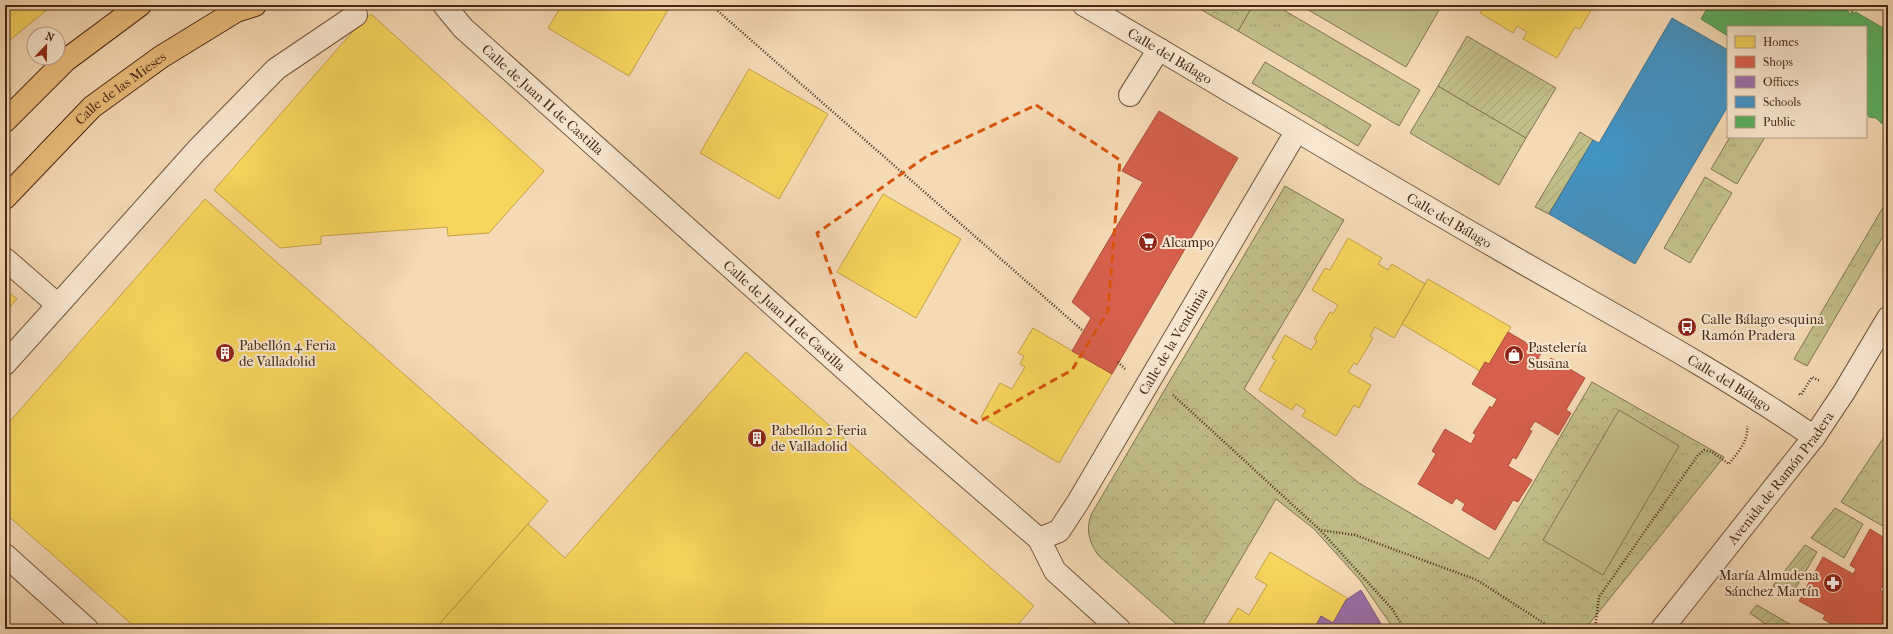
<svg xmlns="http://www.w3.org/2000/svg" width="1893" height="634" viewBox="0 0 1893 634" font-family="'IM FELL French Canon',serif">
<defs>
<pattern id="grass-tufts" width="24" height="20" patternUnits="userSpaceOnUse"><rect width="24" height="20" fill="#c1be8a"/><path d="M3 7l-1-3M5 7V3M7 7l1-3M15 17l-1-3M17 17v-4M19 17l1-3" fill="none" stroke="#a7a376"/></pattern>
<pattern id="park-crowns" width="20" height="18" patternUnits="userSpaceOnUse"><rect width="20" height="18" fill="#c1be8a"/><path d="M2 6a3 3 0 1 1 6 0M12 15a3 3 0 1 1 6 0" fill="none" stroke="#a7a376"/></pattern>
<pattern id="garden-furrows" width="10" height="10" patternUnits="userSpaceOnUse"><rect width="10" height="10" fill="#c1be8a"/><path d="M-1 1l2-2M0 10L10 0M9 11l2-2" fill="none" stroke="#a7a376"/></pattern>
</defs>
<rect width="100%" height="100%" fill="#f5dab6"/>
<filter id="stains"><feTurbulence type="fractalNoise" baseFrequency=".005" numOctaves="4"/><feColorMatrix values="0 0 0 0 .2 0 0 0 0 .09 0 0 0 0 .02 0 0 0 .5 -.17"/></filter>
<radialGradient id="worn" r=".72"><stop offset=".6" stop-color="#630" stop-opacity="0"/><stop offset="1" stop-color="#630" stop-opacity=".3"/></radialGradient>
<path fill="url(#grass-tufts)" stroke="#84734f" d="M1253,5H1275L1420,90L1399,126L1238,31Z
M1265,62L1371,125L1358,146L1252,83Z
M1438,86L1526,138L1499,185L1410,133Z
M1730,137H1765L1737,184L1711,169Z
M1705,177L1732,193L1690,263L1664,248Z
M1888,199V228L1807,366L1794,359Z"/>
<path fill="url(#park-crowns)" stroke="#84734f" d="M1193,5H1253L1238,31Z
M1285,186L1344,220L1244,389L1359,483L1489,559L1592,382L1724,457L1585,629H1394L1360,580L1314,529L1276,499L1200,629H1182L1099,556C1089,543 1085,529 1092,513Z
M1888,431V529L1841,502Z"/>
<path fill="url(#garden-furrows)" stroke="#84734f" d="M1467,36L1556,88L1526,138L1438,86Z
M1580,132L1593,140L1549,214L1535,207Z
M1835,508L1863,524L1844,558L1811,538Z
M1805,545L1817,552L1791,596L1773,586Z
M1757,605L1798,629H1766L1768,626L1750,613Z"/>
<path fill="#c1be8a" stroke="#84734f" d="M1300,5H1442L1406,67Z
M1619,410L1679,446L1603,575L1543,540Z"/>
<path fill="#f6d55c" stroke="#c2a146" d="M5,5H53L5,44Z
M562,5H671L629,76L548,28Z
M1485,5H1589L1593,7L1580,29L1575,27L1557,58L1523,39L1527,32L1517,26L1513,33L1480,13Z
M371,14L544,171L489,233L448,236L447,227L321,236V244L280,248L214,190L362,21Z
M749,69L828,114L779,199L700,153Z
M883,194L961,239L916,318L837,272Z
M205,199L548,501L435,629H137L5,513V427Z
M1348,238L1382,258L1378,264L1388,270L1392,264L1425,284L1394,338L1375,327L1370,336L1373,338L1357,365L1354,363L1348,372L1371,385L1359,408L1354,405L1336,436L1302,416L1306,410L1296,404L1292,410L1259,390L1276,360L1272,358L1285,335L1311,350L1317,341L1314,339L1330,312L1333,314L1338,305L1312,290L1325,268L1330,270Z
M1428,279L1511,327L1489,364L1485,362L1480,371L1402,324Z
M5,289L17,299L7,310L5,308Z
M1033,328L1112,374L1059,463L981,417L1000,383L1012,389L1025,367L1020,364L1024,356L1018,353Z
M746,352L1034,606L1014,629H435L528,524L565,558Z
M1270,552L1347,598L1333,623L1321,616L1314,629H1225L1238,608L1249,615L1267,585L1255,578Z"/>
<path fill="#d6604d" stroke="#ab4f3c" d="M1159,111L1238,158L1112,374L1072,351L1091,318L1072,302L1143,182L1122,171Z
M1508,332L1542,352L1538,358L1548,364L1551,358L1585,378L1566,410L1571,413L1558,435L1535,421L1529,430L1532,431L1516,459L1513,457L1508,466L1532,480L1518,502L1513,500L1495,530L1462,510L1465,504L1456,498L1452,504L1418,484L1436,454L1432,451L1445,429L1471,444L1476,435L1473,433L1490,406L1492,408L1497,399L1472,384L1485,362L1489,364Z
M1870,529L1888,540V579L1880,590L1888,594V629H1840L1823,619L1825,615L1799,601L1823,557L1853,574L1856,569L1850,565Z"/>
<path fill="#9970ab" stroke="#815a7e" d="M1361,590L1384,629H1314L1321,616L1333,623L1346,600Z
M1811,624L1819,629H1808Z"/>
<path fill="#4393c3" stroke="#44738e" d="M1672,18L1728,50V106L1635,264L1549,214L1593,140L1599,143Z"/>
<path fill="#5aae61" stroke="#55864a" d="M1709,5H1841L1846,8L1850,14H1852L1851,11H1853V14L1856,12L1888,31V116L1886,119L1882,120V124L1876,118L1869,117L1868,114H1866V27H1728V36L1701,19Z"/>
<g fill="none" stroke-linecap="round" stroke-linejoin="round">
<defs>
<g id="minor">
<path id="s1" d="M444,5L463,28L914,431L1039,539L1055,571L1119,629"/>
<path id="s2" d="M1084,5C1222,86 1360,169 1499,249C1604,310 1714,368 1814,437"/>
<path d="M1130,95L1159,49"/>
<path d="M5,259L58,305L5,364"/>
<path d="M58,305L197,150L276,69L356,15"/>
<path id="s3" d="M1039,539L1059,531L1078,502L1296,132"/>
<path d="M5,555L87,629"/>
<path id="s4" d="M1662,629L1814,437L1844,392L1888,318"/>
</g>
<g id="major">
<path d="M5,121L66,60L140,5"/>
<path id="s5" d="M5,198L92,107L161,57L236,11L255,5"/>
</g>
</defs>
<use href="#minor" stroke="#73543c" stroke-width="24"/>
<use href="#major" stroke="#482814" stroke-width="24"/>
<path stroke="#482814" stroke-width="2.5" stroke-dasharray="1 2" stroke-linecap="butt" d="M711,5L1083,331
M1118,362L1125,369
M1799,394L1801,395L1812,377L1820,381
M1173,395L1320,530L1355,535L1477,580L1553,629
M1321,531L1393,610L1404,629
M1595,629L1599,597L1698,455L1704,450L1712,452L1729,464C1737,453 1749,441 1747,426"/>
<use href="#minor" stroke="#f8e7d0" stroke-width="22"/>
<use href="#major" stroke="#eabd7b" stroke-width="22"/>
</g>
<path fill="none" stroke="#d8540d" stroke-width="3" stroke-dasharray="8 5" stroke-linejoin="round" d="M1036,105L1120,160L1108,311L1072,370L977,423L858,351L817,233L927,156Z"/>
<defs>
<symbol id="supermarket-disc" viewBox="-11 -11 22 22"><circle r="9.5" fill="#8f2418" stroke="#f8e7d0"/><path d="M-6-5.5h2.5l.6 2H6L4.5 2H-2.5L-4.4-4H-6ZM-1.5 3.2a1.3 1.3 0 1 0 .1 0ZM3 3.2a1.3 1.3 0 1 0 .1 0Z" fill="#fff"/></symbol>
<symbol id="bus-disc" viewBox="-11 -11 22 22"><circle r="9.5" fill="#8f2418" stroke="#f8e7d0"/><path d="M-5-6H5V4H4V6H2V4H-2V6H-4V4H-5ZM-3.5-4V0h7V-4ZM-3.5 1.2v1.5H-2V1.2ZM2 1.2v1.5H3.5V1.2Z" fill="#fff"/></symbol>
<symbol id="building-disc" viewBox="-11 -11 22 22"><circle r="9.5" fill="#8f2418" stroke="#f8e7d0"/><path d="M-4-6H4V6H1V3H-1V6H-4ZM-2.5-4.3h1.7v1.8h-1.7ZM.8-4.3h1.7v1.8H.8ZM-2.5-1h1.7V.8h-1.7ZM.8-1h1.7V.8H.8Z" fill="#fff"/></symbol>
<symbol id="shop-disc" viewBox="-11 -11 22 22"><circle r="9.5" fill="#8f2418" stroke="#f8e7d0"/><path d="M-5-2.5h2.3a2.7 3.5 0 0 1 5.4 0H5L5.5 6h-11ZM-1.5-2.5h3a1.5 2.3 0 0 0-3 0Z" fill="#fff"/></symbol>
<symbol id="pharmacy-disc" viewBox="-11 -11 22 22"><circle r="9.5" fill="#8f2418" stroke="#f8e7d0"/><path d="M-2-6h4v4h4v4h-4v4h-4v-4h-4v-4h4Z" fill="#fff"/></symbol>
</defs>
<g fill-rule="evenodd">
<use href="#supermarket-disc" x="1137" y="231" width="22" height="22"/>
<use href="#bus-disc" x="1676" y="316" width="22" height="22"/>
<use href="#building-disc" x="214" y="342" width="22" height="22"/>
<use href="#shop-disc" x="1503" y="344" width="22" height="22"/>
<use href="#building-disc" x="746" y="427" width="22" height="22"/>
<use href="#pharmacy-disc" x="1822" y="572" width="22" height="22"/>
</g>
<g text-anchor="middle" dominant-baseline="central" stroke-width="4" stroke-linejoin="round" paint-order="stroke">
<g font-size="14" fill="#482814" stroke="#f8e7d0">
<text stroke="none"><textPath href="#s2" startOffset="100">Calle del Bálago</textPath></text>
<text stroke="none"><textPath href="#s5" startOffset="160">Calle de las Mieses</textPath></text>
<text stroke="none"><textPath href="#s1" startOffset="137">Calle de Juan II de Castilla</textPath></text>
<text stroke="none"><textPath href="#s2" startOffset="424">Calle del Bálago</textPath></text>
<text stroke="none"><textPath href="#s1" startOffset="461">Calle de Juan II de Castilla</textPath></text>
<text stroke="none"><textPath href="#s3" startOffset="243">Calle de la Vendimia</textPath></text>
<text stroke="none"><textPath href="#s2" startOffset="748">Calle del Bálago</textPath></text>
<text stroke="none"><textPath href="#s4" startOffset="192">Avenida de Ramón Pradera</textPath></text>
</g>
<g font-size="14" fill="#482814" stroke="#f8e7d0" text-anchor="start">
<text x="1162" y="242">Alcampo</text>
<text x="1701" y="319">Calle Bálago esquina<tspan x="1701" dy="16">Ramón Pradera</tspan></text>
<text x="239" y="345">Pabellón 4 Feria<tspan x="239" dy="16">de Valladolid</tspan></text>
<text x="1528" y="347">Pastelería<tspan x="1528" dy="16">Susana</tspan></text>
<text x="771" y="430">Pabellón 2 Feria<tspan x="771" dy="16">de Valladolid</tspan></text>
<text x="1819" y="575" text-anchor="end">María Almudena<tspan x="1819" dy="16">Sánchez Martín</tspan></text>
</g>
</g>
<rect width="1893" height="634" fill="none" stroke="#f5dab6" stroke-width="20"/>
<rect x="6" y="6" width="1881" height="622" fill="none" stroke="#482814" stroke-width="2"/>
<rect x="10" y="10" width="1873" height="614" fill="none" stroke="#482814"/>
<rect x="1727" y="26" width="140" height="112" fill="#f8e7d0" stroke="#b29b85"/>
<rect x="1735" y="36" width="20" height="12" fill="#f6d55c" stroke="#b29b85"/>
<text x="1763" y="46" font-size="12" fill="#482814">Homes</text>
<rect x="1735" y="56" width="20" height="12" fill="#d6604d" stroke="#b29b85"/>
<text x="1763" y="66" font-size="12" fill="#482814">Shops</text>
<rect x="1735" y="76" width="20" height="12" fill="#9970ab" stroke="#b29b85"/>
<text x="1763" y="86" font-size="12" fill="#482814">Offices</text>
<rect x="1735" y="96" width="20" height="12" fill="#4393c3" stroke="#b29b85"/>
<text x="1763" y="106" font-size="12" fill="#482814">Schools</text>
<rect x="1735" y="116" width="20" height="12" fill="#5aae61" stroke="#b29b85"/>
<text x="1763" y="126" font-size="12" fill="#482814">Public</text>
<g transform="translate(46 46) rotate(22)"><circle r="19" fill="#f8e7d0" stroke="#b29b85"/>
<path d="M0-3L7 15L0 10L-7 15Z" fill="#8f2418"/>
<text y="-6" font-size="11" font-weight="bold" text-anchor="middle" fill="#482814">N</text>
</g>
<rect width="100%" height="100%" filter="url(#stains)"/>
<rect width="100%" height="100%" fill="url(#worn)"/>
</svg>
